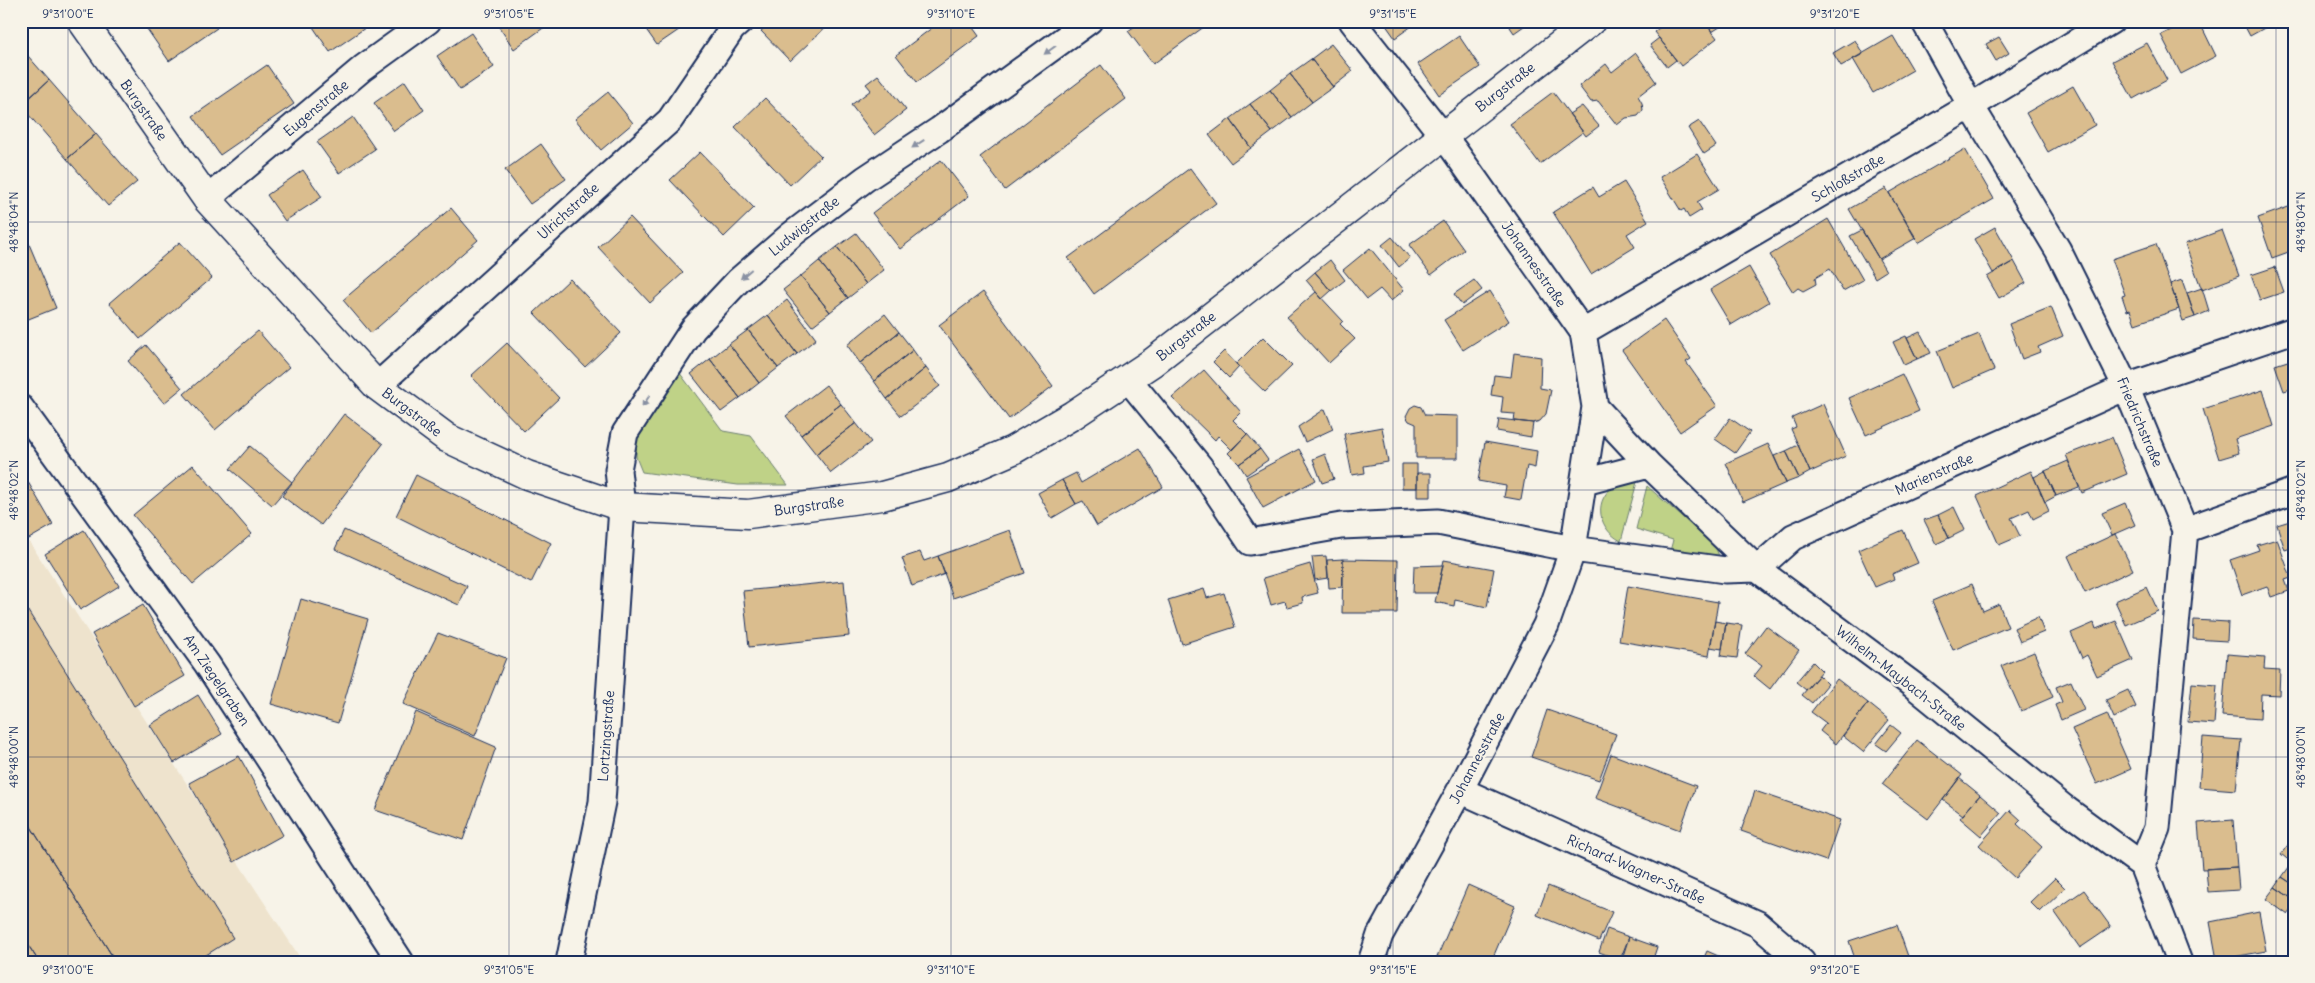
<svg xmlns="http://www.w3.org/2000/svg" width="2315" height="983" viewBox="0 0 2315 983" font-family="Delius,sans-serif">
<rect width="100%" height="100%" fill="#f7f3e8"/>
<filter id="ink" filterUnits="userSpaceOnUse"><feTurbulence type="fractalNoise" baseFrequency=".02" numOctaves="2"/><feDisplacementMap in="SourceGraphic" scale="10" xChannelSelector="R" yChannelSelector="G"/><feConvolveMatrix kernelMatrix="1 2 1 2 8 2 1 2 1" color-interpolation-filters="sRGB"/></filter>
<g filter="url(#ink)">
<path fill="#eee3cd" d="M21,529L299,956L311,962H21Z"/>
<path fill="#bfd287" stroke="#6d8072" d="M679,372L723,431L751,436L788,485H738L642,472L636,457V436Z
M1623,482H1637L1621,541C1594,527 1593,492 1623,482Z
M1647,486L1715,546L1719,556L1716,558L1670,551L1673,540L1636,529Z"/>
<path fill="#dabd8e" stroke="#1b2f5e" d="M159,21H212L217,28L169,61L147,29Z
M309,21H360L365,28L330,52Z
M495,21H543L546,26L514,49Z
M640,21H692L657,45Z
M772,21H832L790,61L761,31Z
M941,21H968L979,36L917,82L896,55Z
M1142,21H1212L1153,64L1128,31Z
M1383,21H1419L1395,38Z
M1506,21H1531L1514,33Z
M1668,21H1704L1717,38L1681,66L1654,32Z
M1704,21H1720L1723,25L1712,32Z
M2189,21H2199L2216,56L2181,74L2161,35Z
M2242,21H2277L2250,36Z
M471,33L494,67L460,90L437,56Z
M1459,36L1480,67L1439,95L1418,64Z
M1893,36L1913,70L1873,93L1853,59Z
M1999,37L2009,53L1996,61L1986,44Z
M1659,38L1676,60L1667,67L1650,45Z
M1855,40L1863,54L1841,66L1833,53Z
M2147,43L2167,80L2133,99L2112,61Z
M1331,44L1353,71L1333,87L1311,59Z
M21,48L49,80L21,105Z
M1636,53L1656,82L1638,96L1642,103L1643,110L1638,116L1626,118L1617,125L1598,101L1591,102L1579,86L1606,64L1612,72Z
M1311,59L1333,87L1312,102L1290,74Z
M267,65L294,104L220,155L193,116Z
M1101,65L1126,99L1005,190L980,157Z
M1290,74L1312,102L1292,117L1270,90Z
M878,75L906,110L874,135L851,105L871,90L866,84Z
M49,80L96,134L67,159L21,106Z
M405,81L424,110L394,131L374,103Z
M2073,86L2095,125L2048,152L2026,113Z
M1270,90L1292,117L1272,132L1250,104Z
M608,92L633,123L601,150L575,119Z
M1553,92L1583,132L1540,164L1510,124Z
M765,98L821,156L790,185L735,127Z
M1250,104L1272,132L1251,148L1230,119Z
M1582,106L1599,126L1586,136L1569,114Z
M353,117L375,149L339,173L317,142Z
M1230,119L1251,148L1231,163L1209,135Z
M1699,121L1716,146L1704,154L1688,128Z
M96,134L137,182L108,206L67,159Z
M541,144L566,179L530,204L505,170Z
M1965,149L1994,199L1918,243L1889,193Z
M700,152L754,208L724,237L670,180Z
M1697,154L1719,189L1697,202L1702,210L1689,218L1684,209L1681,211L1660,177Z
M941,160L969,196L900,249L872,213Z
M1190,168L1216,203L1094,294L1068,258Z
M303,170L322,197L285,221L267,195Z
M1624,182L1648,221L1627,234L1635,247L1591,274L1553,212L1593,187L1599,197Z
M1886,188L1916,238L1879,259L1849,209Z
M2294,205V250L2272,258L2258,218Z
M451,208L478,240L371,333L343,300Z
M630,217L683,273L650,303L598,247Z
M1828,219L1863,280L1843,291L1830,269L1815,278L1816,284L1803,291L1798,288L1793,292L1770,255Z
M1443,221L1464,250L1431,275L1409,245Z
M21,225L56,308L21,322Z
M1995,227L2014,261L1993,273L1974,239Z
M1862,230L1886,271L1875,278L1850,236Z
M2222,230L2239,276L2202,290L2185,244Z
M856,233L884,270L866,284L837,247Z
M1392,237L1410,258L1399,267L1382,245Z
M180,242L212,278L140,339L109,303Z
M2156,244L2179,309L2135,324L2130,310L2127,311L2122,296L2125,295L2112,259Z
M837,247L866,284L848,298L819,261Z
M1370,248L1404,290L1391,301L1380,289L1367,299L1343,270Z
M1330,260L1345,280L1331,291L1315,272Z
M819,261L848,298L830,312L801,276Z
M2014,261L2026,283L1999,298L1987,277Z
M1749,267L1769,302L1731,325L1710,290Z
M2275,267L2284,292L2260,300L2251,275Z
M1315,272L1331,291L1322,299L1306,280Z
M801,276L830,312L812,326L783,290Z
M570,279L621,333L585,367L534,313Z
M1474,280L1482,290L1462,305L1454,294Z
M2182,280L2195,317L2183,321L2170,284Z
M2202,288L2209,311L2195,317L2187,293Z
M1490,291L1509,321L1463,350L1444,320Z
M983,292L1053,386L1009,419L939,325Z
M1316,292L1343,321L1340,324L1355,339L1329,363L1287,317Z
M787,300L816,339L797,354L768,315Z
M2051,307L2063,336L2038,347L2040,352L2022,359L2009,324Z
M885,314L899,332L860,363L847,345Z
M768,315L797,354L778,368L748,330Z
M1664,320L1691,359L1686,362L1717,406L1680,432L1622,350Z
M748,330L778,368L759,383L729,344Z
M258,331L289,367L215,430L184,394Z
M899,332L913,350L874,381L860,363Z
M1920,332L1931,353L1917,359L1907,338Z
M1979,334L1994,370L1952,388L1937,351Z
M1906,336L1917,359L1904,365L1893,342Z
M1263,337L1292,366L1265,392L1236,364Z
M507,343L559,398L524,431L471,376Z
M729,344L759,383L740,398L710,359Z
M146,345L182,388L164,403L128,361Z
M913,350L926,368L887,399L874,381Z
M1224,351L1239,367L1229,378L1213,362Z
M1514,353L1541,357L1540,388L1551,390L1546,414L1540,421L1533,423L1514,421L1515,414L1501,413L1503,397L1491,395L1494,375L1511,377Z
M710,359L740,398L721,412L691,374Z
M2294,359V388L2284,391L2275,365Z
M926,368L940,386L901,416L887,399Z
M1204,370L1241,412L1233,420L1247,434L1232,450L1218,436L1215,440L1172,398Z
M1902,374L1919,411L1866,435L1849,398Z
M826,385L841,404L801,435L786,416Z
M2263,390L2274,426L2235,439L2239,453L2219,459L2203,409Z
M841,404L856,423L816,454L801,435Z
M1823,404L1846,456L1810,472L1791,429L1796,427L1792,418Z
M1415,405L1421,407L1425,415L1458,416V458H1416V424L1409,421L1406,416L1410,408Z
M1325,409L1333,429L1305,442L1298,427Z
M344,414L383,444L321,525L282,496Z
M1730,418L1750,432L1735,453L1715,439Z
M1499,419L1533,423L1531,437L1497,431Z
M856,423L871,442L831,473L816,454Z
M1382,427L1388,462L1364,466L1365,473L1352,475L1344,434Z
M1247,434L1260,449L1239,464L1228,453Z
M2112,437L2127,474L2082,493L2066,455Z
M1485,442L1537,451L1535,468L1527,466L1521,500L1504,497L1506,486L1478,481Z
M1768,444L1786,483L1743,502L1726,463Z
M1798,445L1810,472L1799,478L1786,451Z
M250,446L292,482L272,505L230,469Z
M1140,448L1163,487L1097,526L1083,501L1076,504L1062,480L1076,473L1081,483Z
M1260,449L1268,460L1246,475L1239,464Z
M1299,449L1316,480L1263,508L1246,477Z
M1786,451L1799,478L1786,483L1774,456Z
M1325,454L1334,479L1322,483L1313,459Z
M2068,461L2079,487L2056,496L2045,471Z
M1402,464H1417V488H1402Z
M193,465L252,534L193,584L133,515Z
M21,470L53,525L22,543L21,541Z
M2031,471L2049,511L2033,519L2029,510L2011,518L2020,536L1999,545L1977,496Z
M2045,471L2056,496L2045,502L2034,477Z
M1417,473H1431V497H1417Z
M416,475L551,543L531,583L396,516Z
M1062,480L1076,504L1052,518L1038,493Z
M2125,503L2135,525L2112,535L2102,513Z
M1954,507L1965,530L1949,538L1938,515Z
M1938,515L1949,538L1936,544L1924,520Z
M2290,521L2294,533V547L2285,550L2277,525Z
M84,530L119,586L80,610L45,554Z
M344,530L467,586L459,605L335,549Z
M1010,530L1025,573L953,598L938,556Z
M1903,530L1918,563L1892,574L1894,579L1875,587L1858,550Z
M2115,534L2133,570L2085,593L2068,556Z
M2277,539L2291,578L2285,580L2289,591L2271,597L2267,586L2242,595L2230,560L2259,550L2257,545Z
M920,552L924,561L938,556L945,574L912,586L902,558Z
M1326,556L1328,578L1315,580L1312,557Z
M1343,559L1398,560L1397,613H1342Z
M1343,559V587L1329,588L1327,560Z
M1444,560L1494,569L1487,607L1455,600L1454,606L1435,602Z
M1310,564L1318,593L1302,597L1303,603L1287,607L1285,601L1271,605L1263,578Z
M1443,565L1437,593H1413L1414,566Z
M844,581L849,636L749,647L743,591Z
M1972,584L1983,611L1999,604L2008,627L1953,650L1932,601Z
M1628,586L1718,602L1709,656L1619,641Z
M2147,587L2158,611L2126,625L2115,601Z
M1204,589L1207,598L1224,593L1235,627L1182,644L1168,600Z
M301,599L368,619L338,723L271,704Z
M21,600L233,938L195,962H116L21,811Z
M143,605L185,676L134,706L92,634Z
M2038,617L2044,632L2020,642L2014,628Z
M2194,620L2228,622L2227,641L2193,639Z
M1715,621L1726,623L1722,649L1710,647Z
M2116,621L2133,660L2097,676L2087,655L2082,658L2071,633L2094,623L2096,629Z
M1726,623L1742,625L1737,658L1721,656Z
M1766,626L1799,650L1770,689L1754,676L1762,666L1745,654Z
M438,633L506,658L475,736L403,704Z
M2034,652L2053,697L2021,711L2001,666Z
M2227,654L2265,657L2264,669L2280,670L2279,695L2261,694L2260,719L2222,716Z
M1813,662L1822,671L1806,690L1796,682Z
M1819,675L1828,684L1812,703L1802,695Z
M1837,679L1868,703L1836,744L1820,731L1826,723L1811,712Z
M2071,681L2084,710L2061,720L2055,705L2062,702L2056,687Z
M2192,683L2217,685L2214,724L2188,722Z
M2128,690L2136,707L2114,718L2106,700Z
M198,695L222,734L174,763L150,725Z
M1868,703L1889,720L1863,752L1843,736Z
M1547,710L1616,734L1599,780L1531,757Z
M416,712L496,747L463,840L375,810Z
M2107,714L2131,769L2097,784L2072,729Z
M1891,725L1901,733L1886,751L1876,744Z
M2203,737L2241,740L2236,790L2199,787Z
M1917,740L1962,775L1928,819L1882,784Z
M1611,754L1696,786L1680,830L1595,798Z
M239,756L283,835L234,862L189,783Z
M1959,778L1980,795L1963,815L1943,800Z
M1755,791L1840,820L1826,861L1741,831Z
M1980,795L2001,813L1981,836L1960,818Z
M2010,810L2021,820L2017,824L2042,847L2015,878L1979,845Z
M21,811L116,962H39L21,934Z
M2233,820L2237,867L2202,869L2198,823Z
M2294,837V885L2282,877L2292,863L2281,854Z
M2237,867L2239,890L2208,892L2206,869Z
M2282,877L2294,885V900L2275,887Z
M2055,878L2065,888L2040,912L2030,902Z
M1468,885L1515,906L1491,962H1435Z
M1548,886L1612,912L1599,941L1537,915Z
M2275,887L2294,900V907L2288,915L2266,899Z
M2084,890L2111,927L2080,948L2054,911Z
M2259,912L2266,951L2217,960L2210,922Z
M1897,925L1910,962H1856L1849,941Z
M1607,929L1629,937L1620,960L1599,952Z
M21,934L39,962H21Z
M1629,937L1657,947L1652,962H1621Z
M1707,951L1732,962H1702Z"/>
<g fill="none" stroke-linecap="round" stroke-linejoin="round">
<defs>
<path id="street" d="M1352,21L1454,150L1583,332L1595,407L1573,549L1546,625L1460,790L1380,935L1371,962
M1924,21L1971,106L2058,250L2126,387L2185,530L2157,828L2142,865
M207,199L363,68L428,21
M1583,332L1971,106L2111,21
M1128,379L1200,467L1250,542L1341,526L1438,522L1573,549L1725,570L1757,569L1793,537L2126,387L2294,330
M377,386L670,120L732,29L741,21
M1595,407L1649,465L1757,569L1913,685L2063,807L2142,865L2179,962
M21,408L207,664L401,962
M1585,482L1649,465
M2185,530L2294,491
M1460,790L1758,924L1802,962
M569,962L602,802L622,507L618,470L625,433L693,329L738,281L791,235L865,179L939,130L1089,21"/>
<path id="secondary" d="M82,21L207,199L377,386L447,438L527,475L622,507L748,514L882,496L948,478L1013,450L1073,415L1153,362L1591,21"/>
</defs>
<use href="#street" stroke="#1b2f5e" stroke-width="29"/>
<use href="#secondary" stroke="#1b2f5e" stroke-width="31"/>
<use href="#street" stroke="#f7f3e8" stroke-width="25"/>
<use href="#secondary" stroke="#f7f3e8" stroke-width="28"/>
</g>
<defs><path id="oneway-solid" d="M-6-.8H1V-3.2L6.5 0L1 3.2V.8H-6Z" transform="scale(1.25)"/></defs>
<g fill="#8991a3">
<use href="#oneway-solid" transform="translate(1050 50) rotate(144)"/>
<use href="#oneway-solid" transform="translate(918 144) rotate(147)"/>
<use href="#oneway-solid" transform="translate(746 274) rotate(139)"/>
<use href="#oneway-solid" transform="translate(646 401) rotate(123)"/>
</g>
</g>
<path fill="none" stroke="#1b2f5e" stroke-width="1" stroke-opacity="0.45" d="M68,21V962M509,21V962M951,21V962M1393,21V962M1835,21V962M2276,21V962M21,222H2294M21,490H2294M21,757H2294"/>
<g text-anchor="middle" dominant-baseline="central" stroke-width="5" stroke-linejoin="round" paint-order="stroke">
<g font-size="14" fill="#1b2f5e" stroke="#f7f3e8">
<text transform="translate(1505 87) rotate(-38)">Burgstraße</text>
<text transform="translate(316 108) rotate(-40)">Eugenstraße</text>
<text transform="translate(144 110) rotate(55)">Burgstraße</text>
<text transform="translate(1848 178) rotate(-30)">Schloßstraße</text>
<text transform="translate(568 211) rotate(-42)">Ulrichstraße</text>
<text transform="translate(804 226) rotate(-39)">Ludwigstraße</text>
<text transform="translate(1534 264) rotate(55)">Johannesstraße</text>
<text transform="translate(1186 336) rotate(-38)">Burgstraße</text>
<text transform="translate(412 412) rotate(37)">Burgstraße</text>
<text transform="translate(2140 422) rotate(67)">Friedrichstraße</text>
<text transform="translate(1934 474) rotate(-24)">Marienstraße</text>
<text transform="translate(809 506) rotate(-8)">Burgstraße</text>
<text transform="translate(1901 678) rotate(38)">Wilhelm-Maybach-Straße</text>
<text transform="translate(217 680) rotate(56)">Am Ziegelgraben</text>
<text transform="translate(606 736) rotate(-86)">Lortzingstraße</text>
<text transform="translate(1477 758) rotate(-62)">Johannesstraße</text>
<text transform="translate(1636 869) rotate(24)">Richard-Wagner-Straße</text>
</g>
</g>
<rect width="2315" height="983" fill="none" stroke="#f7f3e8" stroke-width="55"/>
<rect x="28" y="28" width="2260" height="928" fill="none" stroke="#1b2f5e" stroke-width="2"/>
<g font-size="12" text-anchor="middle" fill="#1b2f5e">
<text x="68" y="18">9°31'00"E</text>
<text x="509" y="18">9°31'05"E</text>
<text x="951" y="18">9°31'10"E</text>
<text x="1393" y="18">9°31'15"E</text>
<text x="1835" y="18">9°31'20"E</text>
<text transform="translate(14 222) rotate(-90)" y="4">48°48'04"N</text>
<text transform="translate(2301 222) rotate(-90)" y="4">48°48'04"N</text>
<text transform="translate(14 490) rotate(-90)" y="4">48°48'02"N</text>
<text transform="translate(2301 490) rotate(-90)" y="4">48°48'02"N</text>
<text transform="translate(14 757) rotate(-90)" y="4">48°48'00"N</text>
<text transform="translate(2301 757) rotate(-90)" y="4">48°48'00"N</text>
<text x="68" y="974">9°31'00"E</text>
<text x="509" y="974">9°31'05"E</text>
<text x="951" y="974">9°31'10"E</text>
<text x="1393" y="974">9°31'15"E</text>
<text x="1835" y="974">9°31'20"E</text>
</g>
</svg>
